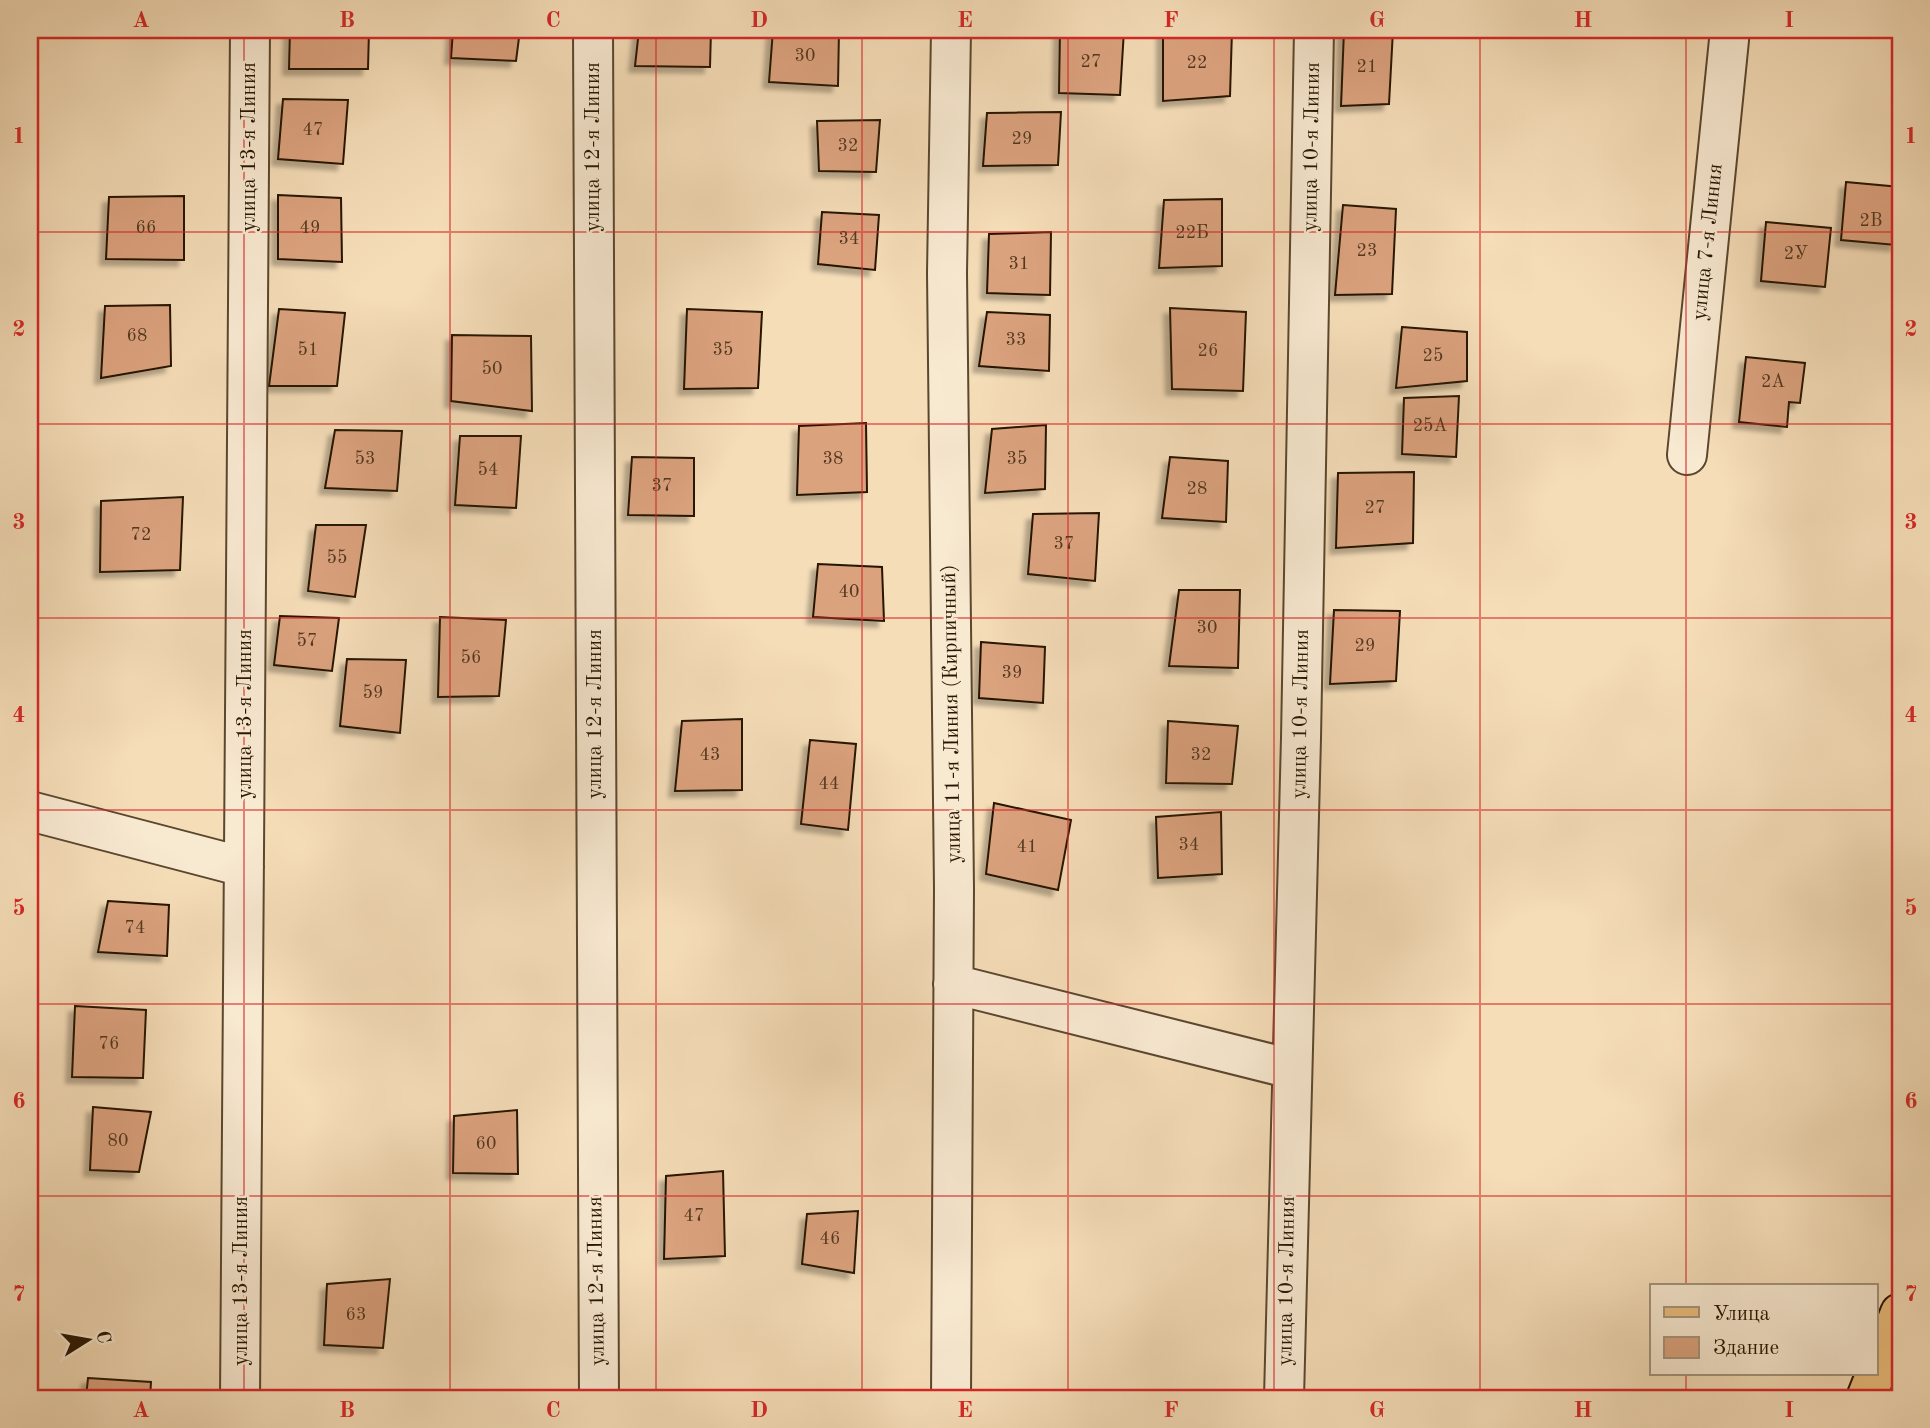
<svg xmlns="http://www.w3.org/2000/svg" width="1930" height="1428" viewBox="0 0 1930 1428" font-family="'Old Standard TT',serif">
<defs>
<filter id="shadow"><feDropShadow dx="-6" dy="6" stdDeviation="2" flood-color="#0004"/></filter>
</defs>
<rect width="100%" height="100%" fill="#f5ddb8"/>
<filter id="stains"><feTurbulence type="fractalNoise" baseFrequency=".00286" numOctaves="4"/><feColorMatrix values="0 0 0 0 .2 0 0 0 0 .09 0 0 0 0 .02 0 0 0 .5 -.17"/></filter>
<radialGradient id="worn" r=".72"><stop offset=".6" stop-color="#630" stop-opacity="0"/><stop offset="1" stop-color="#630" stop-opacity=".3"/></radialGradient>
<path fill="#dba27e" stroke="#271500" stroke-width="2" filter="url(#shadow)" d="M290,30H369L368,69H289Z
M453,30H520L516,61L451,58Z
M639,30H711L710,67L635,66Z
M773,30H839L838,86L769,82Z
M1060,30H1124L1120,95L1059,93Z
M1163,30H1232L1230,96L1163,101Z
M1344,30H1393L1389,104L1341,106Z
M283,99L348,100L343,164L278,159Z
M1061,112L1058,165L983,166L987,113Z
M880,120L876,172L819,171L817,121Z
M1846,182L1900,187L1896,245L1841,240Z
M278,195L341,198L342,262L278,259Z
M184,196V260L106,259L109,197Z
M1222,199V266L1159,268L1164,200Z
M1343,205L1396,209L1392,294L1335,295Z
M822,212L879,215L875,270L818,264Z
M1766,222L1831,228L1825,287L1761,281Z
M30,230H37L34,296H30Z
M1051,232L1050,295L987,293L989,234Z
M170,305L171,366L101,378L105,306Z
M1170,308L1246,312L1243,391L1172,389Z
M279,309L345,313L337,386H269Z
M687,309L762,312L758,388L684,389Z
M987,312L1050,315L1049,371L979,366Z
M1402,327L1467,332V381L1396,388Z
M452,335L531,336L532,411L451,401Z
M1746,357L1805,363L1800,403L1789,402L1787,427L1739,422Z
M1459,396L1456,457L1402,454L1404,398Z
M866,423L867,492L797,495L799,426Z
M1046,425L1045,489L985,493L992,429Z
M335,430L402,431L397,491L325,488Z
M460,436H521L516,508L455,505Z
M632,457L694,458V516L628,515Z
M1170,457L1228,461L1226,522L1162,518Z
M1414,472L1413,543L1336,548L1338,473Z
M183,497L180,570L100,572L101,501Z
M1099,513L1095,581L1028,574L1033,514Z
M316,525H366L355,597L308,591Z
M818,564L882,567L884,621L813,617Z
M1179,590H1240L1238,668L1169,666Z
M1334,610L1400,611L1396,681L1330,684Z
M280,616L339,618L332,671L274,665Z
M440,617L506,620L499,696L438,697Z
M981,642L1045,647L1043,703L979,698Z
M347,659L406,660L400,733L340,726Z
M742,719V790L675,791L682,721Z
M1168,721L1238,726L1232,784L1166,783Z
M810,740L856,744L848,830L801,824Z
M994,803L1071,820L1058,890L986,874Z
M1221,812L1222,874L1158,878L1156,817Z
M108,901L169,905L167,956L98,952Z
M75,1006L146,1010L143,1078L72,1077Z
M93,1107L151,1112L139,1172L90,1170Z
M517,1110L518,1174L453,1173L454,1116Z
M723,1171L725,1256L664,1259L666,1176Z
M858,1211L854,1273L802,1264L807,1214Z
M390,1279L383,1348L324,1345L327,1284Z
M88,1378L151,1382L150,1398H86Z"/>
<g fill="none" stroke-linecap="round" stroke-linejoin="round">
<defs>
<path id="minor" d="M593,30L599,1398
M1687,455L1730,30
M30,811L244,867
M953,984L1292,1069
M240,1398L250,30
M951,1398L954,888L947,273L951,30
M1284,1398L1301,738L1314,30"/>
<path id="major" d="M1866,1398L1900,1313"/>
</defs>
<use href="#minor" stroke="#5a472e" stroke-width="42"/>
<use href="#major" stroke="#271500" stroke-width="42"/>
<use href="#minor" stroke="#f8e9d1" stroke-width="38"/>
<use href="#major" stroke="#eabe7c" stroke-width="38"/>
</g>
<path fill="none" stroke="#d62828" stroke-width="2" stroke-opacity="0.55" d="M244,30V1398M450,30V1398M656,30V1398M862,30V1398M1068,30V1398M1274,30V1398M1480,30V1398M1686,30V1286M30,232H1900M30,424H1900M30,618H1900M30,810H1900M30,1004H1900M30,1196H1900M1686,1374V1398"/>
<g text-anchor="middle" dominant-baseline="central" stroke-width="5" stroke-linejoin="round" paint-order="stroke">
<g font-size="18" fill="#543820">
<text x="805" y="56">30</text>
<text x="1091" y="62">27</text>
<text x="1197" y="63">22</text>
<text x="1367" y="67">21</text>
<text x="313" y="130">47</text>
<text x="1022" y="139">29</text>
<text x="848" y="146">32</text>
<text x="1871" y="221">2В</text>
<text x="146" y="228">66</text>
<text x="310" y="228">49</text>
<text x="1192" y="233">22Б</text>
<text x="849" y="239">34</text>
<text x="1367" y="251">23</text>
<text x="1796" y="254">2У</text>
<text x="1019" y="264">31</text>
<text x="137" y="336">68</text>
<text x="1016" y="340">33</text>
<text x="308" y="350">51</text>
<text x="723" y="350">35</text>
<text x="1208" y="351">26</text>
<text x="1433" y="356">25</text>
<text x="492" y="369">50</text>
<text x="1773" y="382">2А</text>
<text x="1430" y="426">25А</text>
<text x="365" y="459">53</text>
<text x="833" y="459">38</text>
<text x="1017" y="459">35</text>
<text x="488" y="470">54</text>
<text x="662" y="486">37</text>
<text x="1197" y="489">28</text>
<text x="1375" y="508">27</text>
<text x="141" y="535">72</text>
<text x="1064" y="544">37</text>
<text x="337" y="558">55</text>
<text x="849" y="592">40</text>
<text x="1207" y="628">30</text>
<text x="307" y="641">57</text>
<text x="1365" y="646">29</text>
<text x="471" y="658">56</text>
<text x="1012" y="673">39</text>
<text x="373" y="693">59</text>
<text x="710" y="755">43</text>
<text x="1201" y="755">32</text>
<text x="829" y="784">44</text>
<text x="1189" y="845">34</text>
<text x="1027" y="847">41</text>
<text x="135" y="928">74</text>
<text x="109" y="1044">76</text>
<text x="118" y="1141">80</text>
<text x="486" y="1144">60</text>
<text x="694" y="1216">47</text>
<text x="830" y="1239">46</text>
<text x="356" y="1315">63</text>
</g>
<g font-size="21" fill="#271500" stroke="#f8e9d1">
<text transform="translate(249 147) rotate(-90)">улица 13-я Линия</text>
<text transform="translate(593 147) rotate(-90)">улица 12-я Линия</text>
<text transform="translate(1312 147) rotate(-89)">улица 10-я Линия</text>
<text transform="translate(1708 242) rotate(-84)">улица 7-я Линия</text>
<text transform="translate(245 714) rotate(-90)">улица 13-я Линия</text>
<text transform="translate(595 714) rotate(-90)">улица 12-я Линия</text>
<text transform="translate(952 714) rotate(-91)">улица 11-я Линия (Кирпичный)</text>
<text transform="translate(1301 714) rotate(-89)">улица 10-я Линия</text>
<text transform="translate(241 1281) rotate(-90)">улица 13-я Линия</text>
<text transform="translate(597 1281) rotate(-91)">улица 12-я Линия</text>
<text transform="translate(1287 1281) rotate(-89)">улица 10-я Линия</text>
</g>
</g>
<rect width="1930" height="1428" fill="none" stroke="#f5ddb8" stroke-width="77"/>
<rect x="1650" y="1284" width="228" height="91" fill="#f8e9d1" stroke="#a4947d" stroke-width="2"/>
<rect x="1664" y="1307" width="35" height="10" fill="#eabe7c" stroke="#a4947d" stroke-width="2"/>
<text x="1713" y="1320" font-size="21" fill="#271500">Улица</text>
<rect x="1664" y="1337" width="35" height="21" fill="#dba27e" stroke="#a4947d" stroke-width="2"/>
<text x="1713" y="1354" font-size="21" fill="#271500">Здание</text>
<g transform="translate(88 1340) rotate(79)" stroke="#f8e9d1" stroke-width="5" paint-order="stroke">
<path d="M0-5L12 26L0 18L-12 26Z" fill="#271500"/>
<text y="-10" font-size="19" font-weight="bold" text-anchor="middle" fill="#271500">С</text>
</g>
<rect x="38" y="38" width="1854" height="1352" fill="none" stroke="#d62828" stroke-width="2.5"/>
<g font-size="23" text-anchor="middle" font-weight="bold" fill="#d62828">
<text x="141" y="27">A</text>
<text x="347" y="27">B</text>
<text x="553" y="27">C</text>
<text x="759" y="27">D</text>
<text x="965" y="27">E</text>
<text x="1171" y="27">F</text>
<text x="1377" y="27">G</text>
<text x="1583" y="27">H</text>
<text x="1789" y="27">I</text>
<text x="19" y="143">1</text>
<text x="1911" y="143">1</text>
<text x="19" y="336">2</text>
<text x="1911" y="336">2</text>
<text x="19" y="529">3</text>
<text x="1911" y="529">3</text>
<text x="19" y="722">4</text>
<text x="1911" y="722">4</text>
<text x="19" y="915">5</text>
<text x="1911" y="915">5</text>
<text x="19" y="1108">6</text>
<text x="1911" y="1108">6</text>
<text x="19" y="1301">7</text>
<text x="1911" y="1301">7</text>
<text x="141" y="1417">A</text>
<text x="347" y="1417">B</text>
<text x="553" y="1417">C</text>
<text x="759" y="1417">D</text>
<text x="965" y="1417">E</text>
<text x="1171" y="1417">F</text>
<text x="1377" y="1417">G</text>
<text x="1583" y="1417">H</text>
<text x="1789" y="1417">I</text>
</g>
<rect width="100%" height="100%" filter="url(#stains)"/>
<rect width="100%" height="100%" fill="url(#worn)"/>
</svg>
